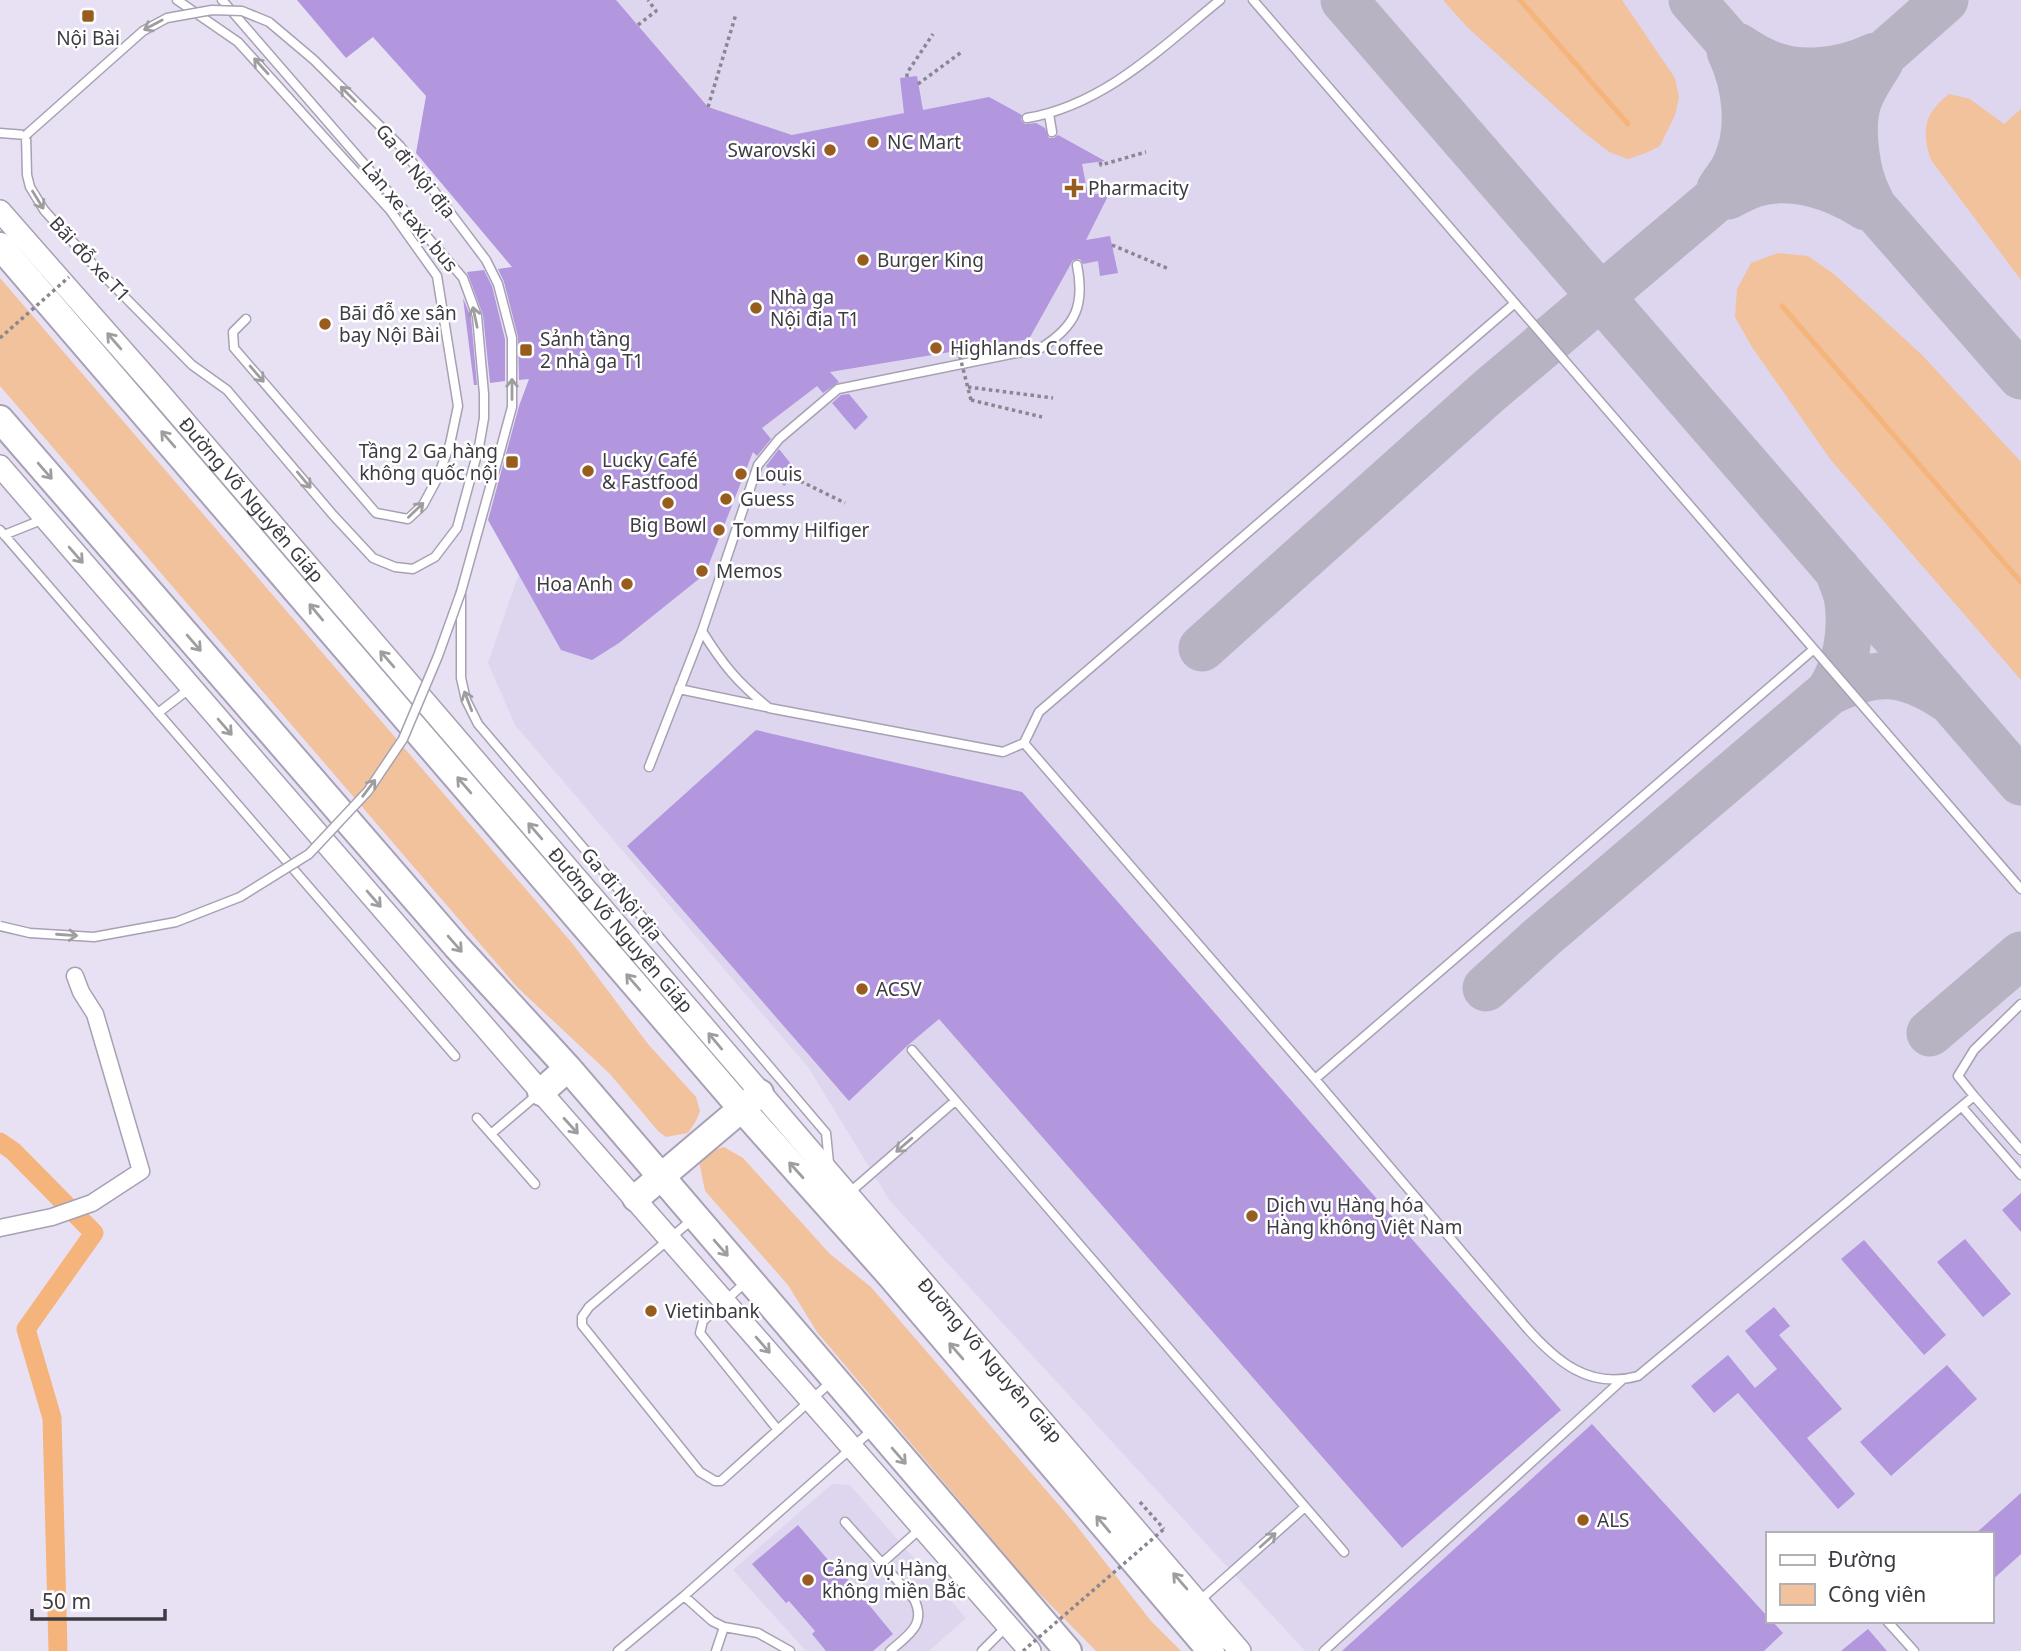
<svg xmlns="http://www.w3.org/2000/svg" width="2021" height="1651" viewBox="0 0 2021 1651" font-family="'Noto Sans',sans-serif">
<rect width="100%" height="100%" fill="#e8e1f4"/>
<path fill="#ded5ef" fill-rule="evenodd" d="M368,0H2021V1651H1305L890,1201L808,1067L515,725L488,663L618,287ZM1767,1534H1991V1621H1767Z
M832,1484L850,1485L966,1618L929,1651H806L733,1570Z"/>
<path fill="#f1c29b" d="M1443,0H1622L1675,78L1679,97L1675,115L1660,146L1646,153L1628,159L1609,152L1581,130L1467,27Z
M1949,94L1970,99L2004,124L2021,109V280L1931,160C1921,130 1924,114 1949,94Z
M1778,253L1808,256L1835,275L1922,355L2021,462V680L1830,459L1752,347L1735,317L1737,289L1751,263Z
M0,278L572,943L648,1044L696,1097L700,1111L696,1121L688,1133L666,1137L658,1131L610,1074L518,988L0,386Z
M724,1147L743,1158L830,1254L871,1287L1076,1525L1151,1621L1181,1651H1096L1028,1582L817,1332L788,1285L705,1191L699,1161L709,1151Z"/>
<g fill="none" stroke-linecap="round" stroke-linejoin="round">
<path stroke="#f5b47b" stroke-width="5" d="M1520,0L1628,124
M1782,306L2021,582"/>
<path stroke="#f5b47b" stroke-width="19" d="M0,1142L13,1151L94,1233L26,1329L52,1418L58,1651"/>
<path stroke="#b8b3c2" stroke-width="47" d="M1344,0L2021,782
M1692,0L2021,376
M1737,46C1744,50 1752,56 1761,60C1796,78 1841,72 1875,56
M1720,189C1725,181 1731,174 1735,166C1752,130 1746,85 1730,51
M1728,196C1736,192 1745,187 1754,184C1792,172 1834,187 1866,207
M1870,200C1856,176 1850,128 1858,102C1863,87 1872,75 1880,62
M1202,648L1489,391L1801,127L1945,0
M1829,692C1876,669 1903,670 1946,698
M1486,988L1542,937L1829,692C1846,667 1852,633 1848,602C1847,592 1841,580 1838,570
M1930,1033L2021,955"/>
</g>
<path fill="#b296de" d="M297,0H616L708,107L792,135L904,113L900,78L917,76L923,110L989,97L1022,115L1021,120L1025,124L1036,123L1045,128L1049,138H1054L1058,135L1105,161L1082,164L1088,195L1110,192L1086,240L1110,236L1118,273L1100,276L1098,261L1083,264L1080,259L1073,260L1029,339L830,372L839,382L823,393L817,386L762,428L771,439L757,456L753,452L705,574L619,643L592,660L561,650L488,520L519,406L529,379L519,380L518,337L504,282L498,269L512,267L416,153L426,96L373,37L346,58Z
M484,270L492,286L505,339V381L490,383L483,315L467,272Z
M463,298L471,317L477,385H474Z
M849,394L868,417L855,430L832,403L841,395Z
M779,449L799,474L784,486L766,466Z
M756,730L1022,792L1561,1410L1402,1548L939,1019L907,1046L849,1101L627,846Z
M2021,1193V1232L2002,1210Z
M1965,1239L2011,1294L1983,1317L1937,1262Z
M1864,1240L1946,1335L1924,1355L1841,1259Z
M1774,1307L1790,1326L1779,1335L1842,1409L1807,1438L1855,1494L1838,1509L1738,1393L1714,1413L1691,1386L1728,1355L1755,1388L1777,1369L1745,1331Z
M1947,1365L1977,1399L1891,1476L1860,1442Z
M1592,1424L1767,1616V1621H1772L1783,1633L1764,1651H1342Z
M2021,1493V1554L1991,1581V1534H1975Z
M798,1525L829,1561L831,1559L893,1634L873,1651H826L812,1634L815,1631L789,1601L786,1603L752,1564Z
M1868,1629L1887,1651H1841Z"/>
<g fill="none" stroke-linecap="round" stroke-linejoin="round">
<defs>
<path id="service" d="M177,0L238,42L390,210L437,276L458,406L450,444L437,479L423,505L408,519L376,513L234,348L233,332L246,319
M1253,0L2021,889
M1049,114L1052,132
M1027,118C1104,105 1162,47 1220,0
M0,133L26,135L27,175L30,187L44,210L100,272L192,365L227,390L333,515L373,558L395,567L413,569L435,557L457,528L479,447L484,418V394L477,316L463,278L222,0
M499,455L461,592V678L466,700L478,724L826,1133L829,1163
M0,530L455,1056
M4,535L44,519
M702,631C723,665 738,683 769,708L1003,752L1024,743L1315,1079L1525,1326C1556,1361 1589,1390 1638,1376L1974,1096L2021,1150
M679,689L766,707
M158,713L189,689
M1024,743L1039,712L1515,303
M649,767L702,631L758,465L779,439L838,389L1041,348C1076,326 1085,305 1077,265
M912,1050L1344,1552
M1315,1079L1814,649
M1974,1096L1958,1076L1974,1050L2021,1004
M1962,1107L2021,1175
M477,1118L535,1184
M491,1134L538,1094
M849,1193L955,1101
M694,1218L589,1307L582,1317V1325L700,1472L715,1481H721L832,1381
M747,1281L703,1321L700,1333L778,1430
M845,1522L914,1599C927,1625 908,1635 890,1651
M882,1563L920,1529
M684,1596L712,1621L724,1627L758,1633L790,1651
M1198,1602L1305,1507
M1887,1621L1914,1651
M618,1651L684,1596L872,1430
M716,1651L724,1627
M982,1651L1006,1627
M1324,1651L1622,1380"/>
<path id="minor" d="M0,1228L52,1217L92,1203L141,1171L95,1014L81,992L75,976"/>
<g id="secondary">
<path id="s1" d="M0,211L159,392L1240,1651"/>
<path d="M0,466L541,1092L1030,1651"/>
</g>
<path id="trunk" d="M0,246L742,1109L890,1275L1211,1651
M0,419L457,947L568,1068L1068,1651
M541,1092L568,1068
M636,1198L760,1093"/>
</defs>
<use href="#service" stroke="#a7a1b3" stroke-width="11"/>
<use href="#minor" stroke="#a7a1b3" stroke-width="19"/>
<use href="#secondary" stroke="#a7a1b3" stroke-width="24"/>
<use href="#trunk" stroke="#a7a1b3" stroke-width="30"/>
<path stroke="#8a8692" stroke-width="3.5" stroke-dasharray="3.5 3.5" stroke-linecap="butt" d="M638,25L656,11L648,0
M907,77V73L933,34
M918,84L963,51
M708,107L736,14
M1100,162L1101,165L1146,152
M1112,245L1169,269
M968,387L1053,398
M971,400L1042,417
M788,475L845,503
M1140,1502L1164,1529"/>
<use href="#service" stroke="#fff" stroke-width="8"/>
<use href="#minor" stroke="#fff" stroke-width="16"/>
<use href="#secondary" stroke="#fff" stroke-width="21"/>
<use href="#trunk" stroke="#fff" stroke-width="26"/>
<defs>
<path id="service-bridge" d="M26,135L143,31L167,18L212,10L242,11L269,22L314,60L400,146L486,260L498,284L512,338V407L499,455
M0,926L30,933L94,937L176,922L240,897L309,854L368,791L403,739L438,656L461,592"/>
</defs>
<use href="#service-bridge" stroke="#a7a1b3" stroke-width="11" stroke-linecap="butt"/>
<path stroke="#8a8692" stroke-width="3.5" stroke-dasharray="3.5 3.5" stroke-linecap="butt" d="M0,338L69,277
M958,349L971,400
M1023,1651L1164,1529"/>
<use href="#service-bridge" stroke="#fff" stroke-width="8"/>
</g>
<defs><path id="oneway-shaft" d="M-6 0H5M1.5-3L5.5 0L1.5 3" fill="none" stroke-width="1.6" stroke-linecap="round" stroke-linejoin="round" transform="scale(1.75)"/></defs>
<g stroke="#9e9da0">
<use href="#oneway-shaft" transform="translate(153 25) rotate(152)"/>
<use href="#oneway-shaft" transform="translate(261 66) rotate(-132)"/>
<use href="#oneway-shaft" transform="translate(348 94) rotate(-135)"/>
<use href="#oneway-shaft" transform="translate(38 200) rotate(58)"/>
<use href="#oneway-shaft" transform="translate(475 317) rotate(-102)"/>
<use href="#oneway-shaft" transform="translate(114 341) rotate(-131)"/>
<use href="#oneway-shaft" transform="translate(257 374) rotate(49)"/>
<use href="#oneway-shaft" transform="translate(512 389) rotate(-90)"/>
<use href="#oneway-shaft" transform="translate(168 439) rotate(-131)"/>
<use href="#oneway-shaft" transform="translate(45 471) rotate(49)"/>
<use href="#oneway-shaft" transform="translate(304 480) rotate(50)"/>
<use href="#oneway-shaft" transform="translate(416 510) rotate(-44)"/>
<use href="#oneway-shaft" transform="translate(76 555) rotate(49)"/>
<use href="#oneway-shaft" transform="translate(316 612) rotate(-130)"/>
<use href="#oneway-shaft" transform="translate(194 643) rotate(49)"/>
<use href="#oneway-shaft" transform="translate(387 659) rotate(-131)"/>
<use href="#oneway-shaft" transform="translate(468 701) rotate(-111)"/>
<use href="#oneway-shaft" transform="translate(225 727) rotate(49)"/>
<use href="#oneway-shaft" transform="translate(464 785) rotate(-131)"/>
<use href="#oneway-shaft" transform="translate(369 788) rotate(-53)"/>
<use href="#oneway-shaft" transform="translate(535 831) rotate(-131)"/>
<use href="#oneway-shaft" transform="translate(374 899) rotate(49)"/>
<use href="#oneway-shaft" transform="translate(67 935) rotate(4)"/>
<use href="#oneway-shaft" transform="translate(455 944) rotate(49)"/>
<use href="#oneway-shaft" transform="translate(633 982) rotate(-131)"/>
<use href="#oneway-shaft" transform="translate(715 1041) rotate(-130)"/>
<use href="#oneway-shaft" transform="translate(571 1126) rotate(48)"/>
<use href="#oneway-shaft" transform="translate(904 1145) rotate(139)"/>
<use href="#oneway-shaft" transform="translate(796 1170) rotate(-132)"/>
<use href="#oneway-shaft" transform="translate(721 1248) rotate(49)"/>
<use href="#oneway-shaft" transform="translate(763 1345) rotate(49)"/>
<use href="#oneway-shaft" transform="translate(956 1351) rotate(-131)"/>
<use href="#oneway-shaft" transform="translate(899 1456) rotate(49)"/>
<use href="#oneway-shaft" transform="translate(1103 1524) rotate(-130)"/>
<use href="#oneway-shaft" transform="translate(1268 1540) rotate(-42)"/>
<use href="#oneway-shaft" transform="translate(1180 1581) rotate(-131)"/>
</g>
<g fill="#985c1e" stroke="#fff" stroke-width="2.5">
<rect x="81" y="9" width="14" height="14" rx="3.5"/>
<circle cx="873" cy="142" r="7"/>
<circle cx="830" cy="150" r="7"/>
<path d="M1070.5 177.5h7v7h7v7h-7v7h-7v-7h-7v-7h7z"/>
<circle cx="863" cy="260" r="7"/>
<circle cx="756" cy="308" r="7"/>
<circle cx="325" cy="324" r="7"/>
<circle cx="936" cy="348" r="7"/>
<rect x="519" y="343" width="14" height="14" rx="3.5"/>
<rect x="505" y="455" width="14" height="14" rx="3.5"/>
<circle cx="588" cy="471" r="7"/>
<circle cx="741" cy="474" r="7"/>
<circle cx="726" cy="499" r="7"/>
<circle cx="668" cy="503" r="7"/>
<circle cx="719" cy="530" r="7"/>
<circle cx="702" cy="571" r="7"/>
<circle cx="627" cy="584" r="7"/>
<circle cx="862" cy="989" r="7"/>
<circle cx="1252" cy="1216" r="7"/>
<circle cx="651" cy="1311" r="7"/>
<circle cx="1583" cy="1520" r="7"/>
<circle cx="808" cy="1580" r="7"/>
</g>
<g text-anchor="middle" dominant-baseline="central" stroke-width="5" stroke-linejoin="round" paint-order="stroke">
<g font-size="19" fill="#3d3b42" stroke="#fff" text-anchor="start">
<text x="88" y="38" text-anchor="middle">Nội Bài</text>
<text x="887" y="142">NC Mart</text>
<text x="816" y="150" text-anchor="end">Swarovski</text>
<text x="1088" y="188">Pharmacity</text>
<text x="877" y="260">Burger King</text>
<text x="770" y="297">Nhà ga<tspan x="770" dy="22">Nội địa T1</tspan></text>
<text x="339" y="313">Bãi đỗ xe sân<tspan x="339" dy="22">bay Nội Bài</tspan></text>
<text x="540" y="339">Sảnh tầng<tspan x="540" dy="22">2 nhà ga T1</tspan></text>
<text x="950" y="348">Highlands Coffee</text>
<text x="498" y="451" text-anchor="end">Tầng 2 Ga hàng<tspan x="498" dy="22">không quốc nội</tspan></text>
<text x="602" y="460">Lucky Café<tspan x="602" dy="22">&amp; Fastfood</tspan></text>
<text x="755" y="474">Louis</text>
<text x="740" y="499">Guess</text>
<text x="668" y="525" text-anchor="middle">Big Bowl</text>
<text x="733" y="530">Tommy Hilfiger</text>
<text x="716" y="571">Memos</text>
<text x="613" y="584" text-anchor="end">Hoa Anh</text>
<text x="876" y="989">ACSV</text>
<text x="1266" y="1205">Dịch vụ Hàng hóa<tspan x="1266" dy="22">Hàng không Việt Nam</tspan></text>
<text x="665" y="1311">Vietinbank</text>
<text x="1597" y="1520">ALS</text>
<text x="822" y="1569">Cảng vụ Hàng<tspan x="822" dy="22">không miền Bắc</tspan></text>
</g>
<g font-size="19" fill="#3d3b42" stroke="#fff">
<text transform="translate(416 171) rotate(51)">Ga đi Nội địa</text>
<text transform="translate(410 216) rotate(50)">Làn xe taxi, bus</text>
<text transform="translate(90 259) rotate(47)">Bãi đỗ xe T1</text>
<text stroke="none"><textPath href="#s1" startOffset="383">Đường Võ Nguyên Giáp</textPath></text>
<text transform="translate(622 894) rotate(50)">Ga đi Nội địa</text>
<text stroke="none"><textPath href="#s1" startOffset="950">Đường Võ Nguyên Giáp</textPath></text>
<text stroke="none"><textPath href="#s1" startOffset="1517">Đường Võ Nguyên Giáp</textPath></text>
</g>
</g>
<rect x="1766" y="1532" width="228" height="91" fill="#ffffff" stroke="#b1b1b3" stroke-width="2"/>
<rect x="1780" y="1555" width="35" height="10" fill="#ffffff" stroke="#b1b1b3" stroke-width="2"/>
<text x="1828" y="1567" font-size="21" fill="#3d3b42">Đường</text>
<rect x="1780" y="1584" width="35" height="21" fill="#f1c29b" stroke="#b1b1b3" stroke-width="2"/>
<text x="1828" y="1602" font-size="21" fill="#3d3b42">Công viên</text>
<path d="M32 1609v10h133v-10" fill="none" stroke="#3d3b42" stroke-width="3.5"/>
<text x="42" y="1609" font-size="21" fill="#3d3b42" stroke="#ffffff" stroke-width="5" paint-order="stroke">50 m</text>
</svg>
